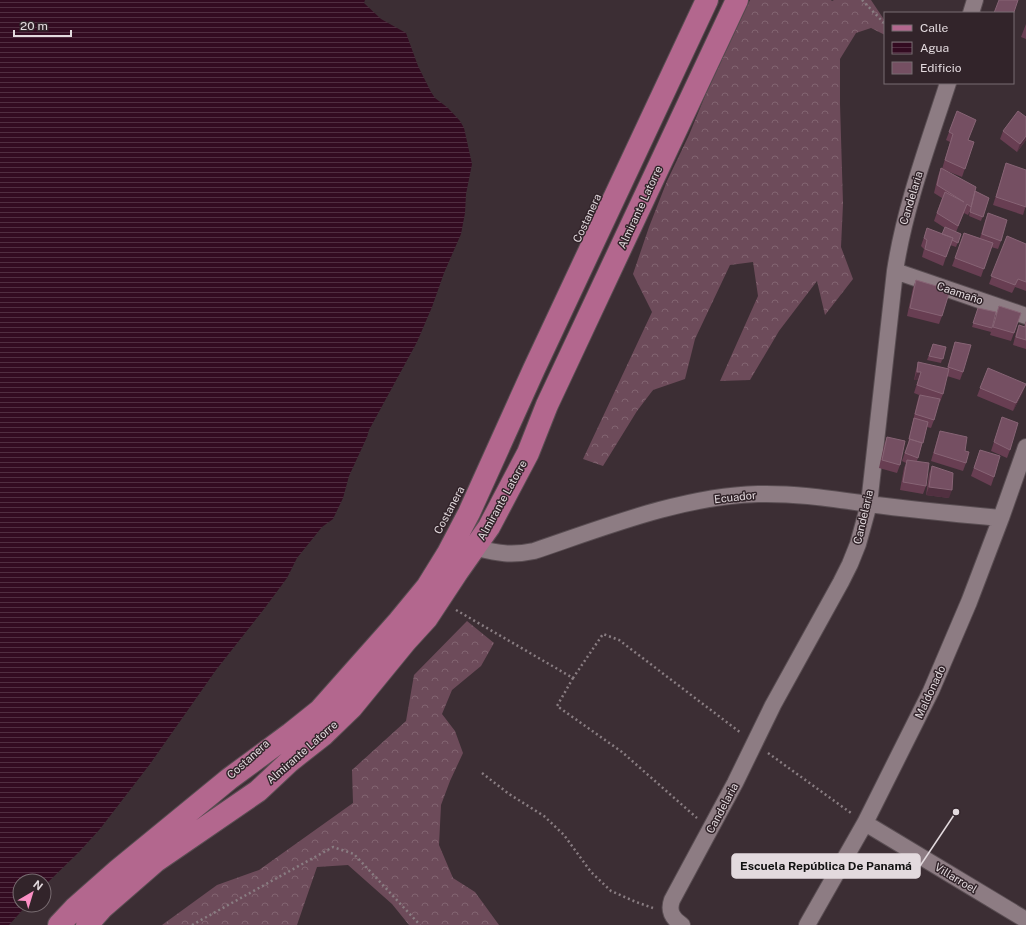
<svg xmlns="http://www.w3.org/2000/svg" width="1026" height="925" viewBox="0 0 1026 925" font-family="'Public Sans',sans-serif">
<defs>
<pattern id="forest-crowns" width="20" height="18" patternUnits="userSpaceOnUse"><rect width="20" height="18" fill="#6d4b5a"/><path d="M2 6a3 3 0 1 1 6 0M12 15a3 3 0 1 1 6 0" fill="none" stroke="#826471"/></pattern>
<pattern id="water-rules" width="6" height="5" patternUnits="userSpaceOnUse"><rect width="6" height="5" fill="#330b21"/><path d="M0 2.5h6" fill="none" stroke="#502e41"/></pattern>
</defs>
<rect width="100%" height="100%" fill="#3c2e34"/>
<path fill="url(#forest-crowns)" d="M750,0H831L832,1L834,0H871L885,21V35L871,28L856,33L840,59V104L843,204L841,247L853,279L825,315L817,281L779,331L750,380L720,381L758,296L753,262L730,265L695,339L685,379L653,390L637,411L603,466L583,459L652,312L633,274L649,227L667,181L689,135L705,96Z
M467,621L494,643L481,666L452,690L442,714L455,731L463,753L450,781L441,805L439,845L453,878L475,892L499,925H409L392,904L348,865L317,867L297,925H162L217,885L259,870L353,803L352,770L406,721L414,675Z"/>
<path fill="url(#water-rules)" d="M0,0H365L364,3L381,19L406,33L418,66L431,92L435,98L448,108L460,121L464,128L472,164L466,194L465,213L461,234L444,273L432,307L417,342L369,430L367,437L349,476L343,498L333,519L322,527L297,558L287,578L264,609L216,670L150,764L100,829L79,852L44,886V881H20V905H27L9,925H0Z"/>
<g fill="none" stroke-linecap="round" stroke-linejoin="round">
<defs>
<path id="minor" d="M971,13L975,0
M895,271L1026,316
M476,548C498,553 511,556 534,551C605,527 683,496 758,494C796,493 833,499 869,504C913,510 957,514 1001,518
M865,823L1026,920
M682,925C672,918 668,911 672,900L735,783L773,705L841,582L850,564L858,544L869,504L895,271C905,206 928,145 948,83
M807,925L865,823L931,691L969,602L1001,518L1026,447"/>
<path id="primary" d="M59,925L75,908L118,870L229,779L290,734L320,710L399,621L427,587L448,553L469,513L534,369L707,0
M87,925L102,908L156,861L258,791L290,761L323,735L352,707L406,641L427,618L458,571L489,527L528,453L547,405L737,0"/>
</defs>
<use href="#minor" stroke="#594d52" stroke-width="18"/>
<use href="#primary" stroke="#594d52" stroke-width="24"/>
<path stroke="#897d82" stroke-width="2.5" stroke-dasharray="2 3" stroke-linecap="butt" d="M862,0L885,24
M456,610L573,678L603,634L619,640L741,733
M573,678L557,706L622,752L697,818
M768,753L851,813
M482,773L509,794L544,816L564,835L591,872L611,891L636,902L653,908
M192,925L333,847L354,854L420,925"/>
<use href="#minor" stroke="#8d7c83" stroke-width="16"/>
<use href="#primary" stroke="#b3678e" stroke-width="22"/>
</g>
<path fill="#683e52" d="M1026,24V39L1021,37Z
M957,111L969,140L974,142L962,177L942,169L950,142L946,140Z
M1026,117V140L1017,152L1000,139L1003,131Z
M1006,163L1026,205L1023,215L993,205Z
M941,168L975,191L989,198L981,221L969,216L970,211L968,215L964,213L956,232L961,234L956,247L950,245L943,266L922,257L924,249L921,246L927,228L942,234L945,228L934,221L942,198L934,193L938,176Z
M988,213L1001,241L998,249L991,247L981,277L952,266L964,233L980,238L985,221Z
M1007,236L1026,244V291L1015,287L1012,293L989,284Z
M916,280L942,316L939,324L907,316L913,288Z
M999,306L1014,333L1011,341L990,335Z
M978,308L992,328L991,332L972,327Z
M1026,321V349L1013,345L1016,333L1019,325L1024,327Z
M955,342L963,372L960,380L947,376L943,394L940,402L939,401L934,420L931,428L927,427L917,461L926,486L923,494L900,490L904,468L906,463L902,461L908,443L917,403L919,395L914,393L918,380H914L916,370L918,362L947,369Z
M933,344L946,347L941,363L927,360Z
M988,368L1023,392L1013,411L977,396Z
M1002,417L1010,450L1007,458L991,451Z
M940,431L965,451L966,463L963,471L931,461L937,440Z
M887,437L900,465L897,473L879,468L884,445Z
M980,450L994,477L991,486L971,476Z
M932,466L949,498L926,495L929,474Z"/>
<path fill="#513040" d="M1026,136V140L1017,152L1020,144Z
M917,372H921L918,380H914Z
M1026,384L1023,392L1013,411L1016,403Z
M929,487L952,490L949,498L926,495Z"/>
<path fill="#754f62" stroke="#876475" d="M999,0H1018L1013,15V13H994Z
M957,111L976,120L968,140L974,142L965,169L945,160L953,134L949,132Z
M1018,111L1026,117V136L1020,144L1003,131Z
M1006,163L1026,170V207L996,197Z
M941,168L976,187L971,207L967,204L958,226L937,213L945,192L964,202L937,185Z
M975,191L989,198L983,217L970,212Z
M988,213L1007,220L1001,241L982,234Z
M945,227L961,234L958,243L952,240L953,238L942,234Z
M927,228L953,238L946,257L925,249L927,240L924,238Z
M964,233L993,243L984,269L955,258Z
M1007,236L1026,244V282L1018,279L1015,285L991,276Z
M916,280L950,290L942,316L910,308Z
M999,306L1021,313L1014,333L993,327Z
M978,308L996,312L992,328L973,323Z
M1026,323V340L1016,337L1019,325L1025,327Z
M955,342L971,345L963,372L948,367Z
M933,344L946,347L943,359L929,356Z
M918,362L949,369L943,394L917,385L921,372H917Z
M988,368L1026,384L1016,403L980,388Z
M920,395L940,399L934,420L915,414Z
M1002,417L1018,423L1010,450L994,442Z
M914,418L928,422L923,443L909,439Z
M940,431L967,437L965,451L969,452L966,463L934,453Z
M887,437L905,441L900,465L882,460Z
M910,439L922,443L918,458L905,453Z
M980,450L1000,456L994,477L974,468Z
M907,460L929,463L926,486L903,482Z
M932,466L953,473L952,490L929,487Z"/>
<g text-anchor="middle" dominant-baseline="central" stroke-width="3" stroke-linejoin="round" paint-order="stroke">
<g font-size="11" fill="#e3dade" stroke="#32242a">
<text transform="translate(911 198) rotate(-73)">Candelaria</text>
<text transform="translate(640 207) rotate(-65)">Almirante Latorre</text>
<text transform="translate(587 218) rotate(-65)">Costanera</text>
<text transform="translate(960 293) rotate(19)">Caamaño</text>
<text transform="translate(735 497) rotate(-6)">Ecuador</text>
<text transform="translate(502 500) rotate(-61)">Almirante Latorre</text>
<text transform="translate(449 510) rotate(-62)">Costanera</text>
<text transform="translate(863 517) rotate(-77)">Candelaria</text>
<text transform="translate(930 692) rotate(-65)">Maldonado</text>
<text transform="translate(302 752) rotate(-41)">Almirante Latorre</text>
<text transform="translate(248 759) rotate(-42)">Costanera</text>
<text transform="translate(722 808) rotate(-62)">Candelaria</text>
<text transform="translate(956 878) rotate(31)">Villarroel</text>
</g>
</g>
<path fill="none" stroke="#e3dade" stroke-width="1.5" d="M956 812L920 866"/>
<circle fill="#e3dade" stroke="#32242a" stroke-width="1.5" cx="956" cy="812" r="4"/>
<rect fill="#e3dade" stroke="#e3dade" stroke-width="1.5" x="732" y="854" width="188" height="24" rx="4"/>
<g font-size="12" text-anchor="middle" font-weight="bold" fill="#111">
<text x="826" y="870">Escuela República De Panamá</text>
</g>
<rect x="884" y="12" width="130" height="72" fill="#32242a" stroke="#796d72"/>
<rect x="892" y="25" width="20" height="6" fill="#b3678e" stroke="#796d72"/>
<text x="920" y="32" font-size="12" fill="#e3dade">Calle</text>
<rect x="892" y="42" width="20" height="12" fill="url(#water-rules)" stroke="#796d72"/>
<text x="920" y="52" font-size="12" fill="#e3dade">Agua</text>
<rect x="892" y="62" width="20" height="12" fill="#754f62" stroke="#796d72"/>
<text x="920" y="72" font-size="12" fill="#e3dade">Edificio</text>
<g transform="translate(32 893) rotate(38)"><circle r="19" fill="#32242a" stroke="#796d72"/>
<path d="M0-3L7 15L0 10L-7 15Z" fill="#fb8fc4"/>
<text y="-6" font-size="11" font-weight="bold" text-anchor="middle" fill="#e3dade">N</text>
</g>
<path d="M14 30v6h57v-6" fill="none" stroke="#e3dade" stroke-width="2"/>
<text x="20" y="30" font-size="12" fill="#e3dade" stroke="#32242a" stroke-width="3" paint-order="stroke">20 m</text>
</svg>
